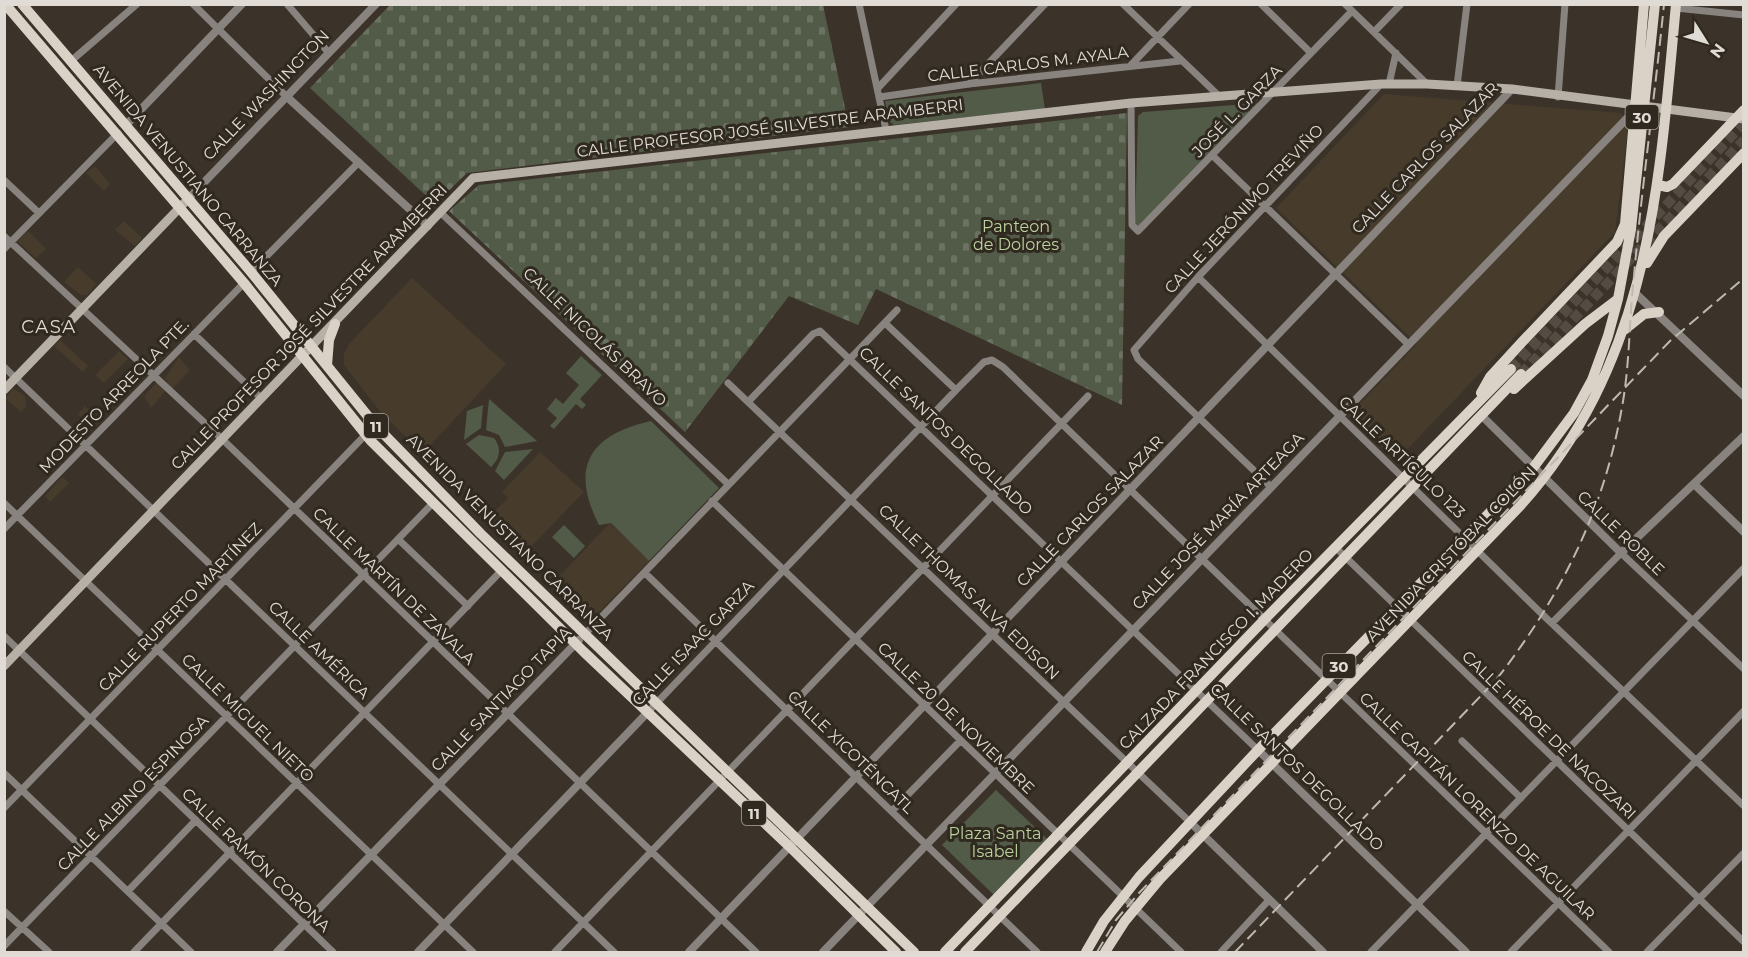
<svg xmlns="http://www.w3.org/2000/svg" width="1748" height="957" viewBox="0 0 1748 957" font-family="Montserrat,sans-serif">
<defs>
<pattern id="cemetery-stones" width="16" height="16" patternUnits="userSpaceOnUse" patternTransform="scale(1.5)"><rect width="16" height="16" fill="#525b47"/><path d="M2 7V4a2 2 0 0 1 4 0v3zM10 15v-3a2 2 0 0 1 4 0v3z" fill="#6b7261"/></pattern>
</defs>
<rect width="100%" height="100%" fill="#3b3329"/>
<path fill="#473c2c" d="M1384,94L1621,113L1629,122L1615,232L1397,460L1348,416L1417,344L1276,208Z
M95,166L110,184L104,191L86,173Z
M124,221L142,238L135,246L115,230Z
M28,231L46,249L36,258L17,241Z
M78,267L96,284L87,295H81L64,282Z
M412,278L506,364L423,453L382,414L344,365V354L350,343Z
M60,340L88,366L83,372L54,346Z
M119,351L128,359L104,383L95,375Z
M179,357L190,370L172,389L165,378Z
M157,382L166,390L151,408L144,396Z
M13,388L25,396L26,406L21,412L5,398Z
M85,406L100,420L88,435L82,434L75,424L81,417L78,414Z
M540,452L584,492L525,553L488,518L508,498L502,492Z
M62,477L69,483L50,502L45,496Z
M610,523L649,561L592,619L554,582Z"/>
<path fill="#525b47" d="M1041,83L1045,109L894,125L889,121L885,101Z
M1260,103L1142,230L1135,227L1138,116L1143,112Z
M581,356L602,375L580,399L586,405L582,409L576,404L554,429L550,426L557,418L547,409L556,398L563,404L579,385L566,373Z
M489,399L537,441L505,447L499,435L486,430Z
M483,405L481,428L464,440L467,411Z
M651,421L719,488L649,561L611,523L599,525C570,468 588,435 651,421Z
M479,435L494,438C502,448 500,459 491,467L466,444Z
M533,449L504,480L495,471L505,452Z
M564,525L585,546L574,558L552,537Z
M996,790L1048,840L994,895L942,845Z"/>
<path fill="url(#cemetery-stones)" d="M390,5H823L849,127L467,173L435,204L310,88Z
M1127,113L1122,405L876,289L858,325L789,296L685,432L449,211L479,185Z"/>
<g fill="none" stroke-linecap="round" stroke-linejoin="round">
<path stroke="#544c43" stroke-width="10" stroke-dasharray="10 5" stroke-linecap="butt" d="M1511,369L1744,123
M1521,374L1744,140"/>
<path stroke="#88837e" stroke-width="7" d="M193,4L286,96
M287,4L328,52
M859,4L886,130
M1123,4L1218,95
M1261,4L1311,53
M1345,4L1427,84
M1676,8L1744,15
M1374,32L1401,4
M71,61L137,4
M1131,65L1189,4
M969,84L1045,4
M1389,84L1396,53
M1457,86L1467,4
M878,88L956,4
M880,97L969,84L1180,61
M1558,97L1565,4
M1131,103L1132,225L1138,231L1352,11
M1213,156L1408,344
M4,180L39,213
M441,213L728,484
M4,236L222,439L756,952
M4,249L118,133
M251,272L359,162
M1198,277L1543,615L1744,806
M885,323L956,390
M194,334L261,398
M4,367L614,952
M728,383L1190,822
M749,401L813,334L820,331L1258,750
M1271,487L1138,359L1134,350L1198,277L1381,84
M712,501L1181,952
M4,503L473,952
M4,529L244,283
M398,539L468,606
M1335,547L1744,942
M645,573L1037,952
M1552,623L1621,553L1744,669
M586,633L897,310
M4,636L333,952
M647,713L956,390L984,362L992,360L1003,367L1609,952
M1462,741L1521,798
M4,773L191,952
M4,808L375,425
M892,811L960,741
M128,891L196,820
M4,911L49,952
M4,946L432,504
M134,952L501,571
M555,952L1088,396
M1221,952L1269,900
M1371,952L1744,568
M1511,952L1744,711
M1647,952L1744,853"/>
<path stroke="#88837e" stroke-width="8" d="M286,96L428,226
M127,124L242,4
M189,198L376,4
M1634,292L1744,396
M1481,415L1621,553L1744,436
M1694,484L1744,532
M1258,750L1466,952
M1190,822L1323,952
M277,952L579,640
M418,952L647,713
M689,952L1512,89
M823,952L1634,111"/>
<path stroke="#b6b0a7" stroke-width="9" d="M4,390L189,198
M4,666L473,178L1131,103L1381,84H1427L1512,89L1744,119"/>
<path stroke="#dbd2c7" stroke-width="10" d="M5,4L244,283L371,441L584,652L790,847L896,952
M22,4L251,272L375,425L481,534L914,952
M1658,185L1667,187L1673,184L1744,110
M1647,263L1664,236L1744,153
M1624,330L1644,314L1659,312
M327,365L329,340L335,324
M1514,389L1585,324L1618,299
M1481,393L1490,377L1523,341L1617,242L1625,224L1644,4
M945,952L1264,620L1511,369
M965,952L1521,374
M1086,952L1104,921L1139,877L1258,750L1533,468L1574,413L1592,380L1608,336L1618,299L1631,229L1655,4
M1105,952L1125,921L1160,879L1521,505C1650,360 1659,188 1676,4"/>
<path stroke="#beb9b1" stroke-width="2" stroke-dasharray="12 6" stroke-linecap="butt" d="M1097,952L1116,920L1138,894L1641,371L1670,341L1744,278
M1235,952L1496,680C1560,598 1604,511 1622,407C1630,364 1629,319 1634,276C1642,185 1655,95 1664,4"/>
</g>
<g text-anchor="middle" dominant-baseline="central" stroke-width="6" stroke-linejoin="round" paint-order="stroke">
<g fill="#30291f" stroke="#aba69e" stroke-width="1.5">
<rect x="1625.5" y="105" width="33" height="24" rx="4.5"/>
<rect x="364" y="414" width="24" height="24" rx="4.5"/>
<rect x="1322.5" y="654" width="33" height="24" rx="4.5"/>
<rect x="742" y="801" width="24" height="24" rx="4.5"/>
</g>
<g font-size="15" font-weight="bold" fill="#e0dcd5">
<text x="1642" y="117">30</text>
<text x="376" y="426">11</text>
<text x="1339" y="666">30</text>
<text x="754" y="813">11</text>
</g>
<g font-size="16" fill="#e0dcd5" stroke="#30291f">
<text transform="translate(1028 64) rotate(-7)">CALLE CARLOS M. AYALA</text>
<text transform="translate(266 95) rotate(-46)">CALLE WASHINGTON</text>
<text transform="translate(1237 111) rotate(-46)">JOSÉ L. GARZA</text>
<text transform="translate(770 128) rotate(-7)">CALLE PROFESOR JOSÉ SILVESTRE ARAMBERRI</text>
<text transform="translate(1425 158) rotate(-46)">CALLE CARLOS SALAZAR</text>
<text transform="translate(188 175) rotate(50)">AVENIDA VENUSTIANO CARRANZA</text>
<text transform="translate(1244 209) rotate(-47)">CALLE JERÓNIMO TREVIÑO</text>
<text transform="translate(309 327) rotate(-46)">CALLE PROFESOR JOSÉ SILVESTRE ARAMBERRI</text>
<text transform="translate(595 337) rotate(44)">CALLE NICOLÁS BRAVO</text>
<text transform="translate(114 396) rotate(-46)">MODESTO ARREOLA PTE.</text>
<text transform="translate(946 431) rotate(44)">CALLE SANTOS DEGOLLADO</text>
<text transform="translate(1402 457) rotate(44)">CALLE ARTÍCULO 123</text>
<text transform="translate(1090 511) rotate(-46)">CALLE CARLOS SALAZAR</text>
<text transform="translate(1218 521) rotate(-46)">CALLE JOSÉ MARÍA ARTEAGA</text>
<text transform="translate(1621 533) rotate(44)">CALLE ROBLE</text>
<text transform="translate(510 537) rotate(45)">AVENIDA VENUSTIANO CARRANZA</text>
<text transform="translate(1451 554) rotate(-46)">AVENIDA CRISTÓBAL COLÓN</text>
<text transform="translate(394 586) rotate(44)">CALLE MARTÍN DE ZAVALA</text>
<text transform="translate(969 592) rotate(44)">CALLE THOMAS ALVA EDISON</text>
<text transform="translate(180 607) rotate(-46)">CALLE RUPERTO MARTÍNEZ</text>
<text transform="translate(693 643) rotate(-46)">CALLE ISAAC GARZA</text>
<text transform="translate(1216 649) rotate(-46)">CALZADA FRANCISCO I. MADERO</text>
<text transform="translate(319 650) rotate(44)">CALLE AMÉRICA</text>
<text transform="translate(501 699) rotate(-46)">CALLE SANTIAGO TAPIA</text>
<text transform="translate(248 718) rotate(44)">CALLE MIGUEL NIETO</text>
<text transform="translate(956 718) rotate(44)">CALLE 20 DE NOVIEMBRE</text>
<text transform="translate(1549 735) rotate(44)">CALLE HÉROE DE NACOZARI</text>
<text transform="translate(851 752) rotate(44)">CALLE XICOTÉNCATL</text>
<text transform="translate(1297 767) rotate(44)">CALLE SANTOS DEGOLLADO</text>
<text transform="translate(133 793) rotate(-46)">CALLE ALBINO ESPINOSA</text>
<text transform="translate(1477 806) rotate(44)">CALLE CAPITÁN LORENZO DE AGUILAR</text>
<text transform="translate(256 860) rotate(44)">CALLE RAMÓN CORONA</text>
</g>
<g font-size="16" fill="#bad29d" stroke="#30291f">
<text x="1016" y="226">Panteon<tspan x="1016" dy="18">de Dolores</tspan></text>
<text x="995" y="833">Plaza Santa<tspan x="995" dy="18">Isabel</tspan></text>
</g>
<g font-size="18" letter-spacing="1.5" fill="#e0dcd5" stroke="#30291f">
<text x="49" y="327">CASA</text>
</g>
</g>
<rect width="1748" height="957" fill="none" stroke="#e0dcd5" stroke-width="12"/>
<g transform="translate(1706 42) rotate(127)" stroke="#30291f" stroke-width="4.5" paint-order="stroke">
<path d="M0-4.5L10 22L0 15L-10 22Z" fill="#e0dcd5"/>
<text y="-9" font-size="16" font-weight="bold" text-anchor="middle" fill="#e0dcd5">N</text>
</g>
</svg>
